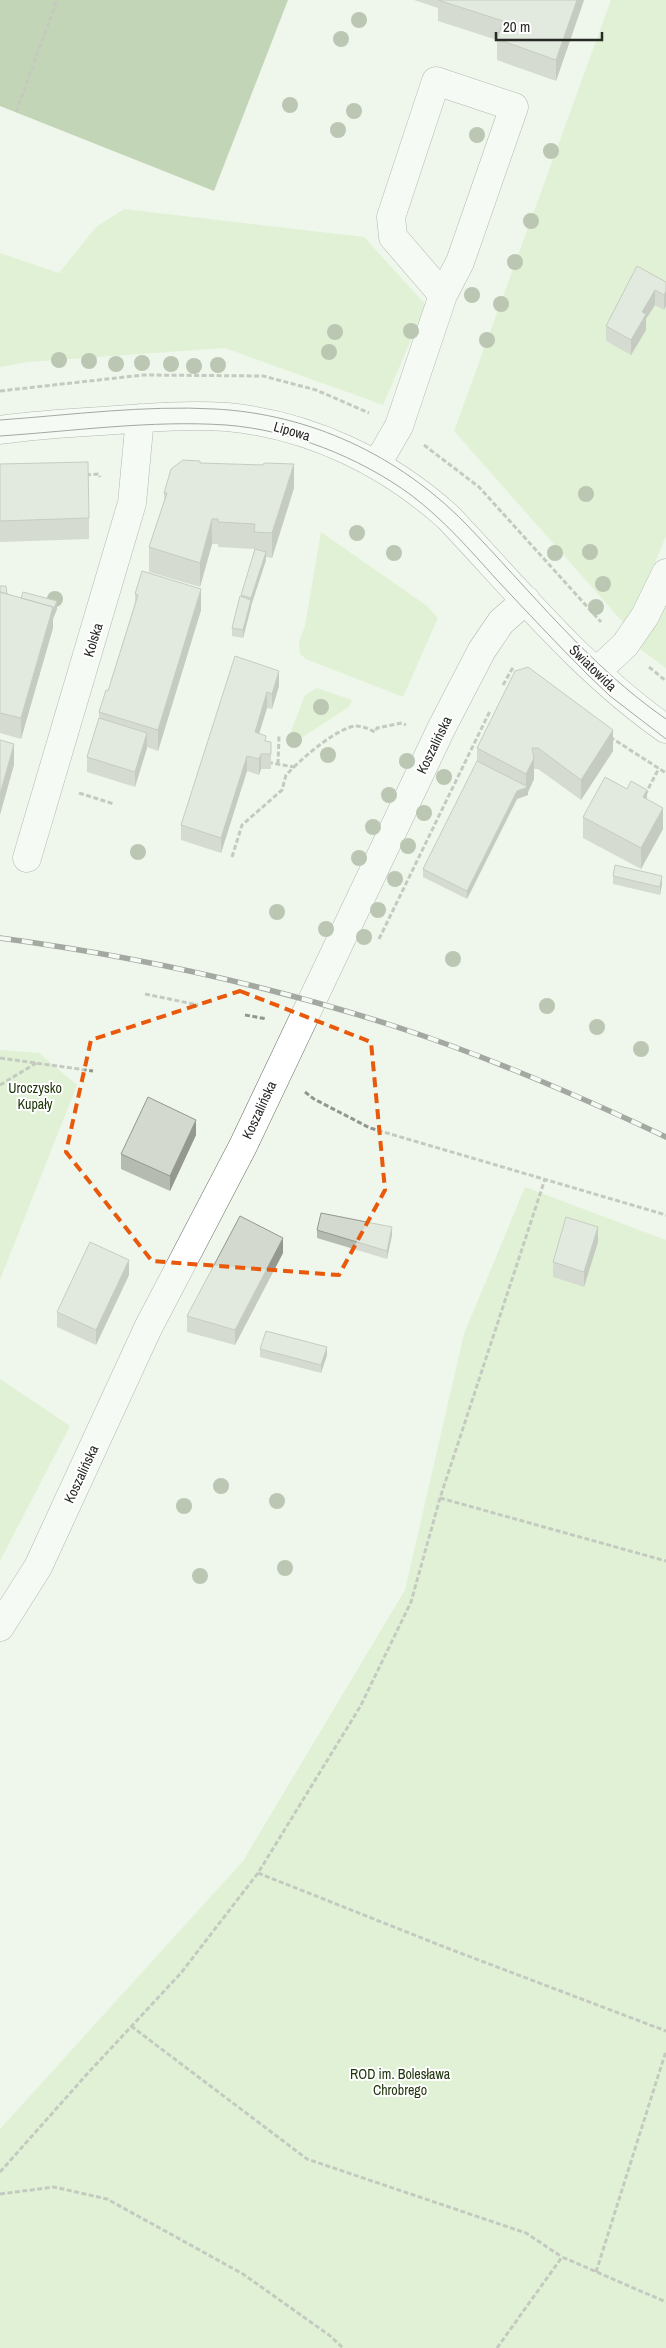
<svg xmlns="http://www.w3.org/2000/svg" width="666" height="2348" viewBox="0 0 666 2348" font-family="'Archivo Narrow',sans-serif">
<rect width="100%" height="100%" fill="#eff6eb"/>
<path fill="#d0ecbc" d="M611,0H666V536L628,628L454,431Z
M124,209L364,237L426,305L383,405L225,348L28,362L0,367V253L59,273L96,227Z
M321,532L427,606L438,618L403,697L306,659L300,654L299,642L305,626Z
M666,592V668L636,646Z
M317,688L352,700L349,707L290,745L288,739L305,695Z
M0,1050L39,1053L77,1085L0,1280Z
M525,1187L666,1240V2348H0V2129L243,1861L405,1590L464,1334Z
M0,1379L70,1426L0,1561Z"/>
<path fill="#8dae75" d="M0,0H288L214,191L0,106Z"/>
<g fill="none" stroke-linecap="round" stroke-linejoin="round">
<defs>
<path id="minor" d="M0,430C34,425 68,423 102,421C144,418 185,414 227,417C310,425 387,462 448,517C517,590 583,671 666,729
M377,464L399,426L443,295L460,262L514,107L436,81L391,217L393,237L443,295
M596,672L625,645L645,616L666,573
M27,858L132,503L140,418
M0,1627L38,1567L148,1328L243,1146L442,727L482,650L501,622L526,600"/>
</defs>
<use href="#minor" stroke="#6a6f66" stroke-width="29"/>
<path stroke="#92968e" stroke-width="3" stroke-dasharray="5 2.5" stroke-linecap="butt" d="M16,112L57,0
M0,391L143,375L263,376L316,390L369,413
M424,445L479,487L601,622
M86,475L99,474L100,477
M649,667L666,681
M503,685L512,669L518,673
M610,737L666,773
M278,764L279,736
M294,767C306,755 339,727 356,726C363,726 369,729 375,732L377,728L402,723L406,725
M79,793L114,804
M645,795L659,768
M232,857L242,825L282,790L286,775L294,767L271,763
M379,939L490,711
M145,994L198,1005
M245,1015L267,1019
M0,1058L93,1071
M0,1085L38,1062
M305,1092L314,1099L370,1128L666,1215
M440,1498L666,1561
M258,1873L447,1948L666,2031
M131,2026L307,2159L526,2233L562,2257
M0,2172L88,2073L181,1973L258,1873L360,1707L411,1602L440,1498L545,1179
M0,2194L54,2187L107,2199L243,2274L329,2335L343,2348
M596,2272L666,2051
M497,2348L562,2257L666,2302"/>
<use href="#minor" stroke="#fff" stroke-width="28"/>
<path stroke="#474a45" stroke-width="1" d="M0,420C70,415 145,405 215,409C310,414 398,455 465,523C530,590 589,666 666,719
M0,436C75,431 151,420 226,425C291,430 359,457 411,495C443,519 470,550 497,580C527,612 557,644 588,675L610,696L666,739"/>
<defs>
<path id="rail" d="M0,938C134,956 268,985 397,1027C489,1057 579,1096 666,1137"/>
</defs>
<use href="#rail" stroke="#474a45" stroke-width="5.5"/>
<use href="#rail" stroke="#fff" stroke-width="4" stroke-dasharray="11" stroke-linecap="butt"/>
</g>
<g fill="#7d8c70">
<circle cx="359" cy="20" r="8"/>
<circle cx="341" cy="39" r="8"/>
<circle cx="290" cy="105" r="8"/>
<circle cx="354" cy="111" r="8"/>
<circle cx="338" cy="130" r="8"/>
<circle cx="477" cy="135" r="8"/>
<circle cx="551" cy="151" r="8"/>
<circle cx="531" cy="221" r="8"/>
<circle cx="515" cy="262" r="8"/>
<circle cx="472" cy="295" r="8"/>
<circle cx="501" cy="304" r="8"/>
<circle cx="411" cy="331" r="8"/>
<circle cx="335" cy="332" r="8"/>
<circle cx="487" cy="340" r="8"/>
<circle cx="329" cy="352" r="8"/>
<circle cx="59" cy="360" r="8"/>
<circle cx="89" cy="361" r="8"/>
<circle cx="142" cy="363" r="8"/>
<circle cx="116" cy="364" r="8"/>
<circle cx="171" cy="364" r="8"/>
<circle cx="218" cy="365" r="8"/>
<circle cx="194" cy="366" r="8"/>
<circle cx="586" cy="494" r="8"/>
<circle cx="357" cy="533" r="8"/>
<circle cx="590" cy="552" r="8"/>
<circle cx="394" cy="553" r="8"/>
<circle cx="555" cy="553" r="8"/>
<circle cx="603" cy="584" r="8"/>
<circle cx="55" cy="599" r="8"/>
<circle cx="596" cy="607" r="8"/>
<circle cx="321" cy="707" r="8"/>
<circle cx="294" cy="740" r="8"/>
<circle cx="328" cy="755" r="8"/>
<circle cx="407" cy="761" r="8"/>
<circle cx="444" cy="777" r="8"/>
<circle cx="389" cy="795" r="8"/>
<circle cx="424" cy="813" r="8"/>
<circle cx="373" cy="827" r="8"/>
<circle cx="408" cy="846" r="8"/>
<circle cx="138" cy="852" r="8"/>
<circle cx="359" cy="858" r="8"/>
<circle cx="395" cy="879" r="8"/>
<circle cx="378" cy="910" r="8"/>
<circle cx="277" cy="912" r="8"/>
<circle cx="326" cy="929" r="8"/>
<circle cx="364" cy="937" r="8"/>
<circle cx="453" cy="959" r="8"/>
<circle cx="547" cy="1006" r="8"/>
<circle cx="597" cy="1027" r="8"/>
<circle cx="641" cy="1049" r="8"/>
<circle cx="221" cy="1486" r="8"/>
<circle cx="277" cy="1501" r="8"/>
<circle cx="184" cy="1506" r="8"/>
<circle cx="285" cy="1568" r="8"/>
<circle cx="200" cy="1576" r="8"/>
</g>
<path fill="#b5bbb1" d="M414,0H584L556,81L497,60V40L438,21V8Z
M666,282L664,310L655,305L646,319V330L631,355L606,341V326Z
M200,463L294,488L272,558L266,557V560L251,606L243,638L232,636V628L254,552V549L218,547V544H212L200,587L149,572V547L164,501V493Z
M0,464L89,518V539L0,542Z
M0,586L7,594L57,609L53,619V628L21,739L0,733Z
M135,594L201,610L158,751L147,747L135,787L87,772V757L99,718V712L108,691L135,603Z
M279,671V686L272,709L267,708L259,733L266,741L271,742V769H261L259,775L247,771L221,853L181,840V825Z
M515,671L613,751L581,800L538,769H534V779L528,792V795L517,799L467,899L423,877V869L477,761V748Z
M647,799L663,829L641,869L583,838V817Z
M613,876L662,884L660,895L613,884Z
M196,1135L170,1191L121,1169V1154Z
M317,1230L392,1235L387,1259L317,1238Z
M598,1242L584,1287L553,1277V1262Z
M283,1253L235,1345L187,1332V1316Z
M129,1275L96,1345L57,1327V1312Z
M260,1349L327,1355L321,1373L260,1357Z"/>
<path fill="#949890" d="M577,0H584L556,81V60Z
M655,290V305L646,319V330L631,355V340L642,312Z
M666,291V306L664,310V295Z
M294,464V488L272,558V533Z
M212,519V544L200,587V563Z
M266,552V560L251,606V598Z
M201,589V610L158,751V730Z
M251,600V608L243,638V630Z
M57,601V609L53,619V628L21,739V718L53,607Z
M279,671V686L272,709V694Z
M267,692V708L255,747V732Z
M613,730V751L581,800V780Z
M147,733V748L135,787V772Z
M14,744V765L0,815V794Z
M261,754V769L259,775V759Z
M247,756V771L221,853V838Z
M534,758V779L528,792V795L517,799L467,899V891L517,791L526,788V774Z
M647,790V811L643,797Z
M663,808V829L641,869V848Z
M662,876V884L660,895V887Z
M196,1120V1135L170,1191V1176Z
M392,1227V1235L387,1259V1251Z
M598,1227V1242L584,1287V1272Z
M283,1238V1253L235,1345V1330Z
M129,1260V1275L96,1345V1330Z
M327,1347V1355L321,1373V1365Z"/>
<path fill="#d3d9ce" stroke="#949890" d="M438,0H577L556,60L497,39L503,21Z
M637,266L666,282V291L664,295L655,290L642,312L646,314L631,340L606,326Z
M183,460L200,461V463L263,465L264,463L294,464L272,533L254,532L255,524L218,522V519H212L200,563L149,547L167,493H164L171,469Z
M88,462L89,518L0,521V464Z
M255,549L266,552L251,598L241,595Z
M142,571L201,589L158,730L99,712L106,690L108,691L138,595L135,594Z
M0,586H6L7,594L0,592Z
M0,592L53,607L21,718L0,713Z
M23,592L57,601L53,611V607L21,598Z
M240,596L251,600L243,630L232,628Z
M235,656L279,671L272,694L267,692L255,732L266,736L265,741L271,742V754H261L259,759L247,756L221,838L181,825Z
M528,667L613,730L581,780L538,748H532L534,758L526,774L477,748L515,671Z
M99,718L147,733L135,772L87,757Z
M0,740L14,744L0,794Z
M477,761L528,787L517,791L467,891L423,869Z
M605,777L627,789L631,781L647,790L643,797L663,808L641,848L583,817Z
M615,865L662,876L660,887L613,876Z
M148,1097L196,1120L170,1176L121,1154Z
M321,1213L392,1227L387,1251L317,1230Z
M240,1216L283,1238L235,1330L187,1316Z
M566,1217L598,1227L584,1272L553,1262Z
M90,1242L129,1260L96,1330L57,1312Z
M266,1331L327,1347L321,1365L260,1349Z"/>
<path d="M0 0H666V2348H0ZM240,991L371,1042L385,1190L339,1275L152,1261L66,1152L91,1040Z" fill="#eff6eb" fill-opacity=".55" fill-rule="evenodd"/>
<path fill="none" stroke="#e8590c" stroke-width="4" stroke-dasharray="10 6" stroke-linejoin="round" d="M240,991L371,1042L385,1190L339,1275L152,1261L66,1152L91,1040Z"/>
<g text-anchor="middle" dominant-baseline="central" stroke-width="4" stroke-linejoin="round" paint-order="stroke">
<g font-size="14" fill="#272925" stroke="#fff">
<text transform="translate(292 431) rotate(16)">Lipowa</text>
<text transform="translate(93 640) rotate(-73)">Kolska</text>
<text transform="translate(593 668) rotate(44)">Światowida</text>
<text transform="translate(434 745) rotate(-64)">Koszalińska</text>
<text transform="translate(259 1110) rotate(-65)">Koszalińska</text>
<text transform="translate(81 1474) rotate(-65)">Koszalińska</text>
</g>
<g font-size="14" fill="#20360c" stroke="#fff">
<text x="35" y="1088">Uroczysko<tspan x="35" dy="16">Kupały</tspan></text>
<text x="400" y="2074">ROD im. Bolesława<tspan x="400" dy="16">Chrobrego</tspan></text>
</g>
</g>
<path d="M496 32v8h106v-8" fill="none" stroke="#272925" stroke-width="2.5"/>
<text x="503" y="32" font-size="15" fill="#272925" stroke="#ffffff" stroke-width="4" paint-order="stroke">20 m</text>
</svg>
